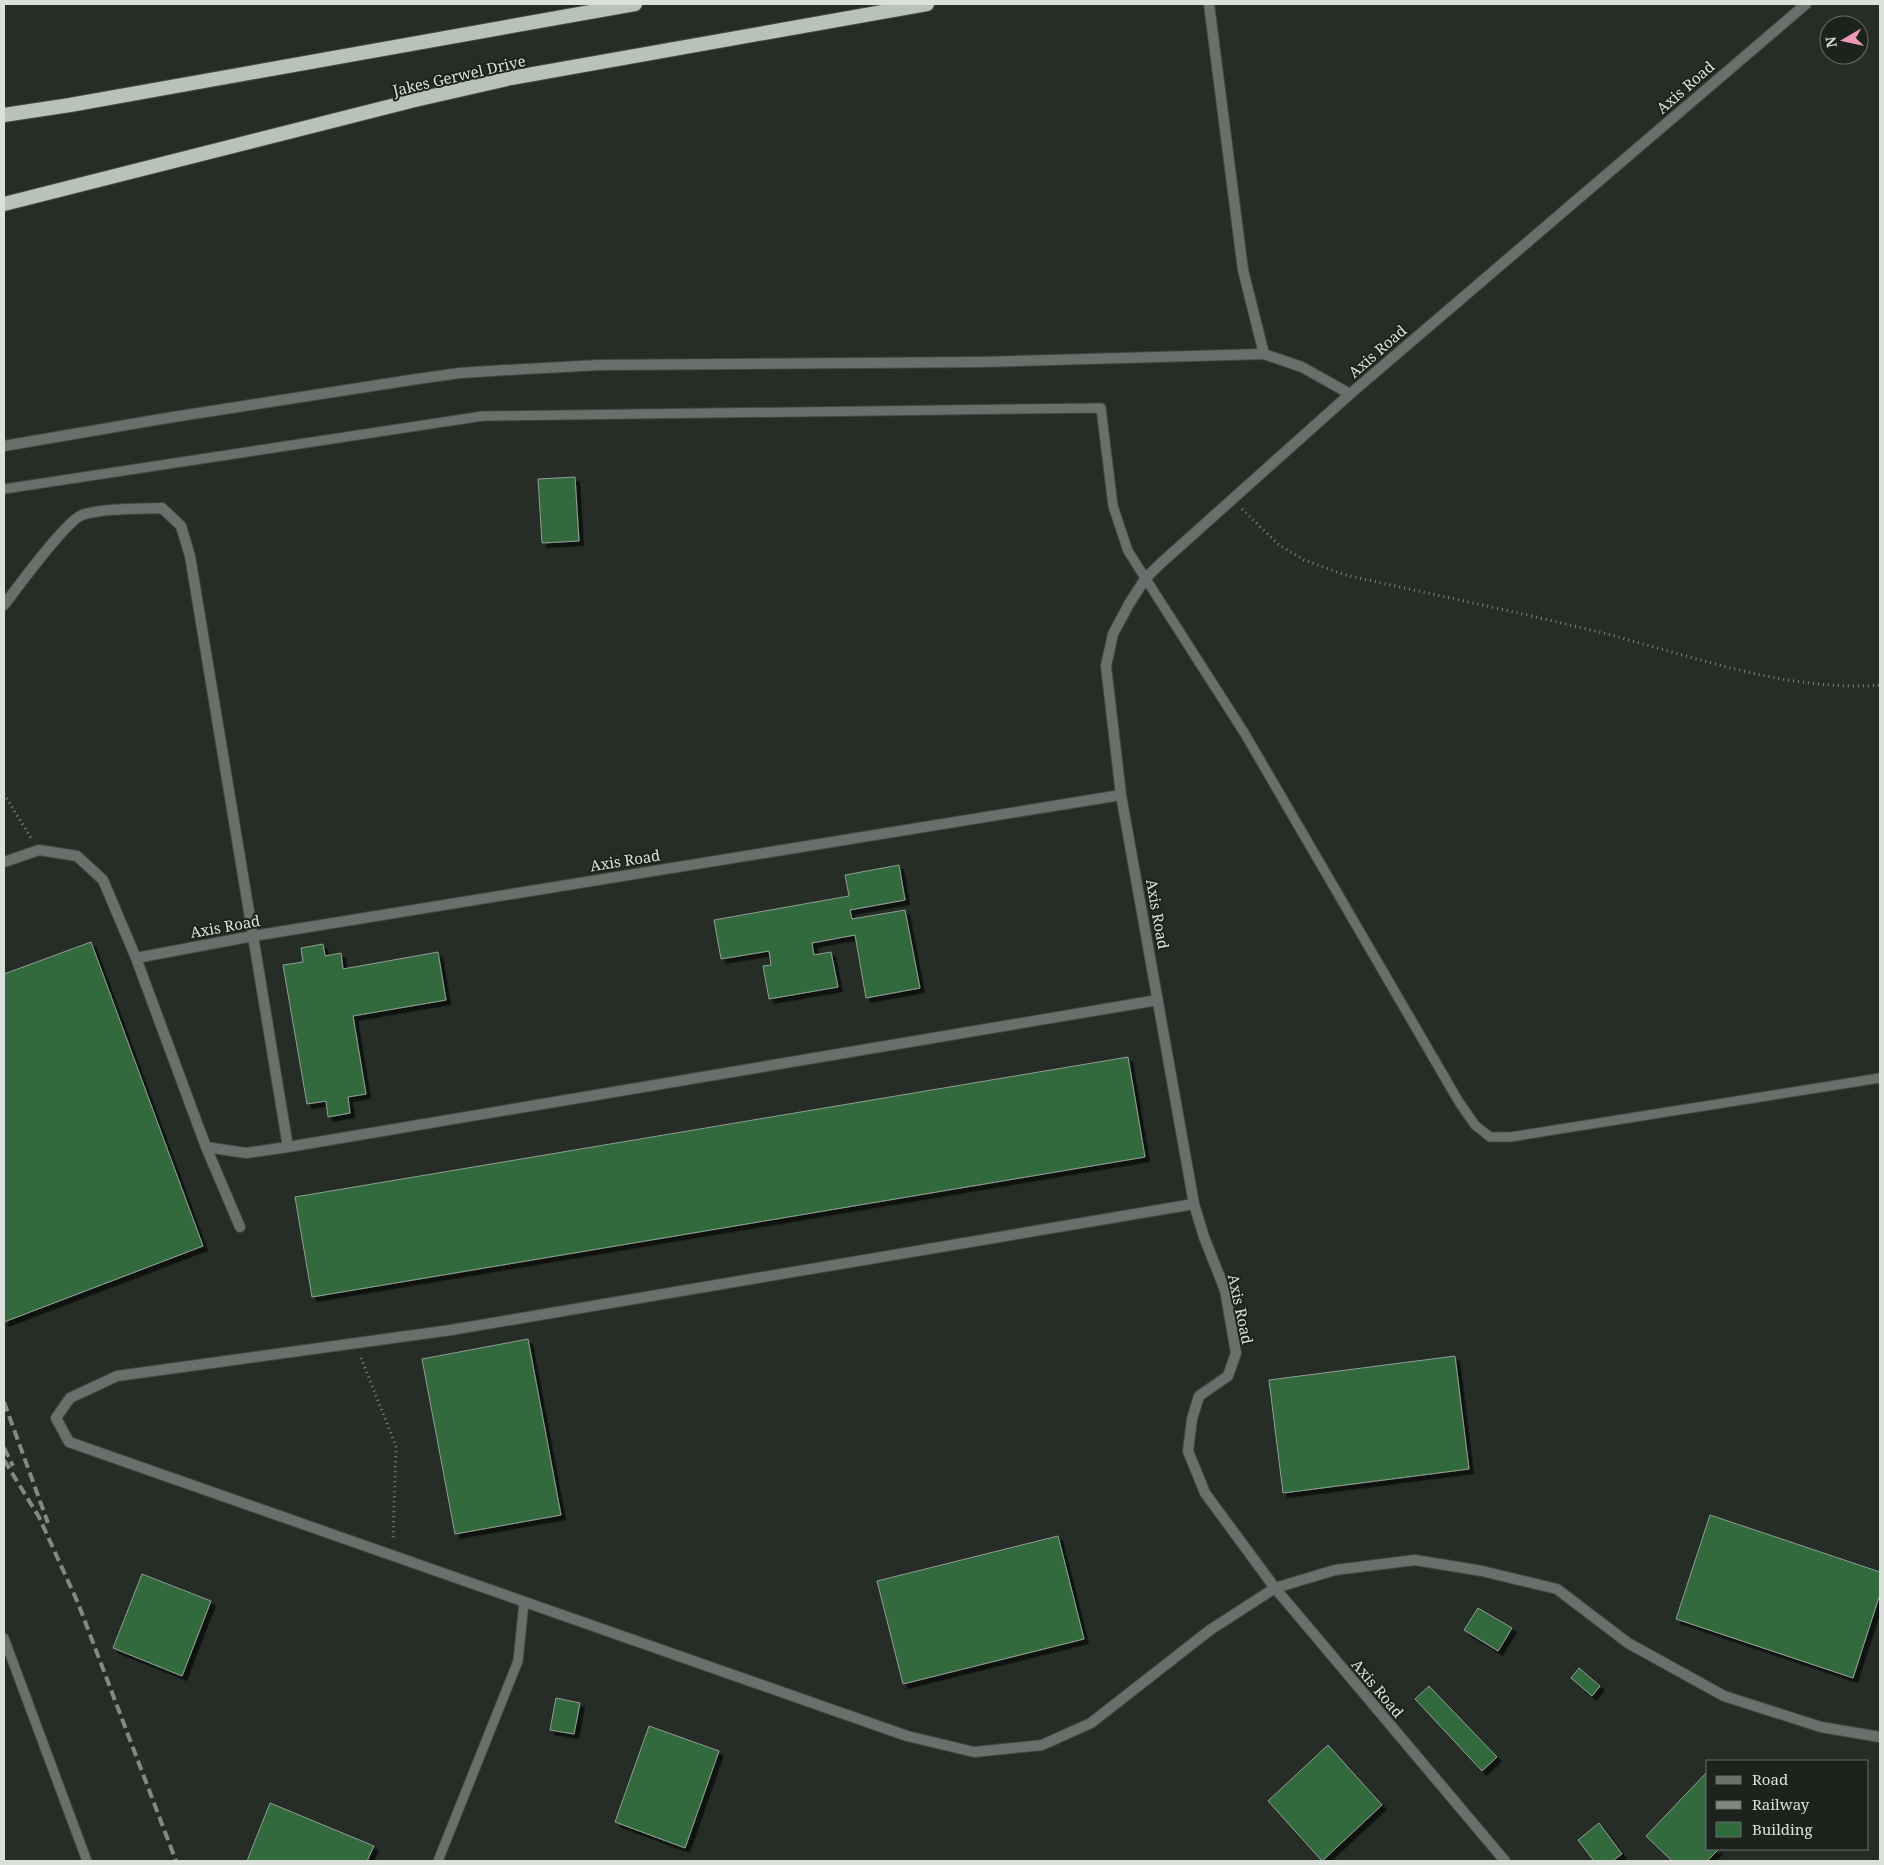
<svg xmlns="http://www.w3.org/2000/svg" width="1884" height="1865" viewBox="0 0 1884 1865" font-family="'Noto Serif',serif">
<defs>
<filter id="shadow"><feDropShadow dx="4.5" dy="4.5" stdDeviation="0" flood-color="#0009"/></filter>
</defs>
<rect width="100%" height="100%" fill="#252d26"/>
<path fill="#306b3e" stroke="#929d94" filter="url(#shadow)" d="M575,477L579,541L542,543L538,479Z
M899,865L905,900L850,910L852,919L905,910L920,988L866,998L855,935L812,943L814,955L831,952L838,987L769,999L763,966L771,965L769,951L721,959L714,920L849,896L845,875Z
M91,942L203,1246L4,1322V974Z
M323,944L325,956L341,953L343,969L438,952L446,1000L353,1016L366,1094L348,1097L350,1113L328,1117L326,1101L307,1104L283,965L303,962L301,948Z
M1128,1057L1145,1157L312,1297L295,1197Z
M528,1339L561,1515L455,1534L422,1359Z
M1455,1356L1469,1469L1283,1493L1269,1380Z
M1710,1515L1880,1572V1594L1853,1678L1676,1619Z
M1058,1536L1084,1639L903,1684L877,1581Z
M142,1574L211,1601L182,1676L113,1648Z
M1478,1608L1512,1628L1498,1651L1464,1630Z
M1579,1668L1600,1686L1592,1696L1571,1678Z
M1429,1686L1497,1757L1482,1771L1415,1699Z
M556,1698L580,1703L574,1734L550,1730Z
M649,1726L719,1751L685,1848L615,1822Z
M1328,1745L1382,1805L1322,1861L1268,1801Z
M1708,1771V1849H1719L1707,1861H1672L1646,1836Z
M270,1803L374,1846L367,1861H247Z
M1599,1823L1622,1854L1612,1861H1594L1578,1840Z"/>
<g fill="none" stroke-linecap="round" stroke-linejoin="round">
<defs>
<path id="service" d="M4,489L483,416L1101,408L1113,506L1128,551L1245,734L1459,1102L1475,1125L1490,1137H1510L1880,1078
M4,1638L87,1861
M438,1861L518,1661L524,1602"/>
<path id="minor" d="M1209,4L1243,270L1264,354
M4,446L167,418L417,379L460,373L506,370L599,365L981,362L1264,354L1302,367L1350,394
M4,605C17,588 66,521 82,515C104,508 139,509 162,508L181,526L190,556L288,1147
M4,862L39,850L77,856L103,880L136,958L206,1147L240,1227
M136,958L253,936L1121,795
M206,1147L246,1153L288,1147L1158,1000
M1194,1204L451,1330L117,1376L70,1398L56,1418L69,1442L907,1736L974,1752L1042,1745L1091,1723L1210,1630L1275,1588L1335,1570L1415,1560L1482,1571L1557,1589L1628,1643L1724,1696L1821,1727L1880,1737
M1505,1861L1275,1588L1205,1493L1188,1451L1192,1419L1199,1396L1228,1376L1236,1353L1225,1290L1204,1237L1194,1204L1121,795L1106,666L1113,634L1129,604L1145,579L1160,564L1350,394L1806,4"/>
<path id="trunk" d="M4,115L70,105L635,4
M4,204L415,100L511,78L927,4"/>
</defs>
<use href="#service" stroke="#424a43" stroke-width="11"/>
<use href="#minor" stroke="#424a43" stroke-width="12"/>
<use href="#trunk" stroke="#424a43" stroke-width="16"/>
<path stroke="#7f857f" stroke-width="3" stroke-dasharray="1 4" stroke-linecap="butt" d="M1242,509L1279,545L1304,560L1345,575C1431,594 1518,612 1603,633C1693,656 1786,692 1880,685
M4,794L31,838
M361,1358L396,1446L393,1540"/>
<use href="#service" stroke="#6b6f6b" stroke-width="9"/>
<use href="#minor" stroke="#6b6f6b" stroke-width="10"/>
<use href="#trunk" stroke="#b8c2b8" stroke-width="14"/>
<path stroke="#828882" stroke-width="4" stroke-dasharray="10 5" stroke-linecap="butt" d="M4,1402L48,1523
M4,1448L13,1466
M4,1460L39,1517L78,1603L176,1861"/>
</g>
<g text-anchor="middle" dominant-baseline="central" stroke-width="4" stroke-linejoin="round" paint-order="stroke">
<g font-size="15" fill="#dbe0db" stroke="#1b231c">
<text transform="translate(459 75) rotate(-13)">Jakes Gerwel Drive</text>
<text transform="translate(1685 87) rotate(-41)">Axis Road</text>
<text transform="translate(1377 351) rotate(-41)">Axis Road</text>
<text transform="translate(625 860) rotate(-9)">Axis Road</text>
<text transform="translate(1158 914) rotate(80)">Axis Road</text>
<text transform="translate(225 926) rotate(-10)">Axis Road</text>
<text transform="translate(1241 1309) rotate(78)">Axis Road</text>
<text transform="translate(1378 1688) rotate(50)">Axis Road</text>
</g>
</g>
<rect width="1884" height="1865" fill="none" stroke="#dbe0db" stroke-width="10"/>
<rect x="1706" y="1760" width="162" height="90" fill="#1b231c" stroke="#686f68"/>
<rect x="1716" y="1776" width="25" height="8" fill="#6b6f6b" stroke="#686f68"/>
<text x="1752" y="1785" font-size="15" fill="#dbe0db">Road</text>
<rect x="1716" y="1801" width="25" height="8" fill="#828882" stroke="#686f68"/>
<text x="1752" y="1810" font-size="15" fill="#dbe0db">Railway</text>
<rect x="1716" y="1822" width="25" height="15" fill="#306b3e" stroke="#686f68"/>
<text x="1752" y="1835" font-size="15" fill="#dbe0db">Building</text>
<g transform="translate(1844 40) rotate(261)"><circle r="24" fill="#1b231c" stroke="#686f68"/>
<path d="M0-4L9 19L0 12L-9 19Z" fill="#ef9ab8"/>
<text y="-8" font-size="14" font-weight="bold" text-anchor="middle" fill="#dbe0db">N</text>
</g>
</svg>
